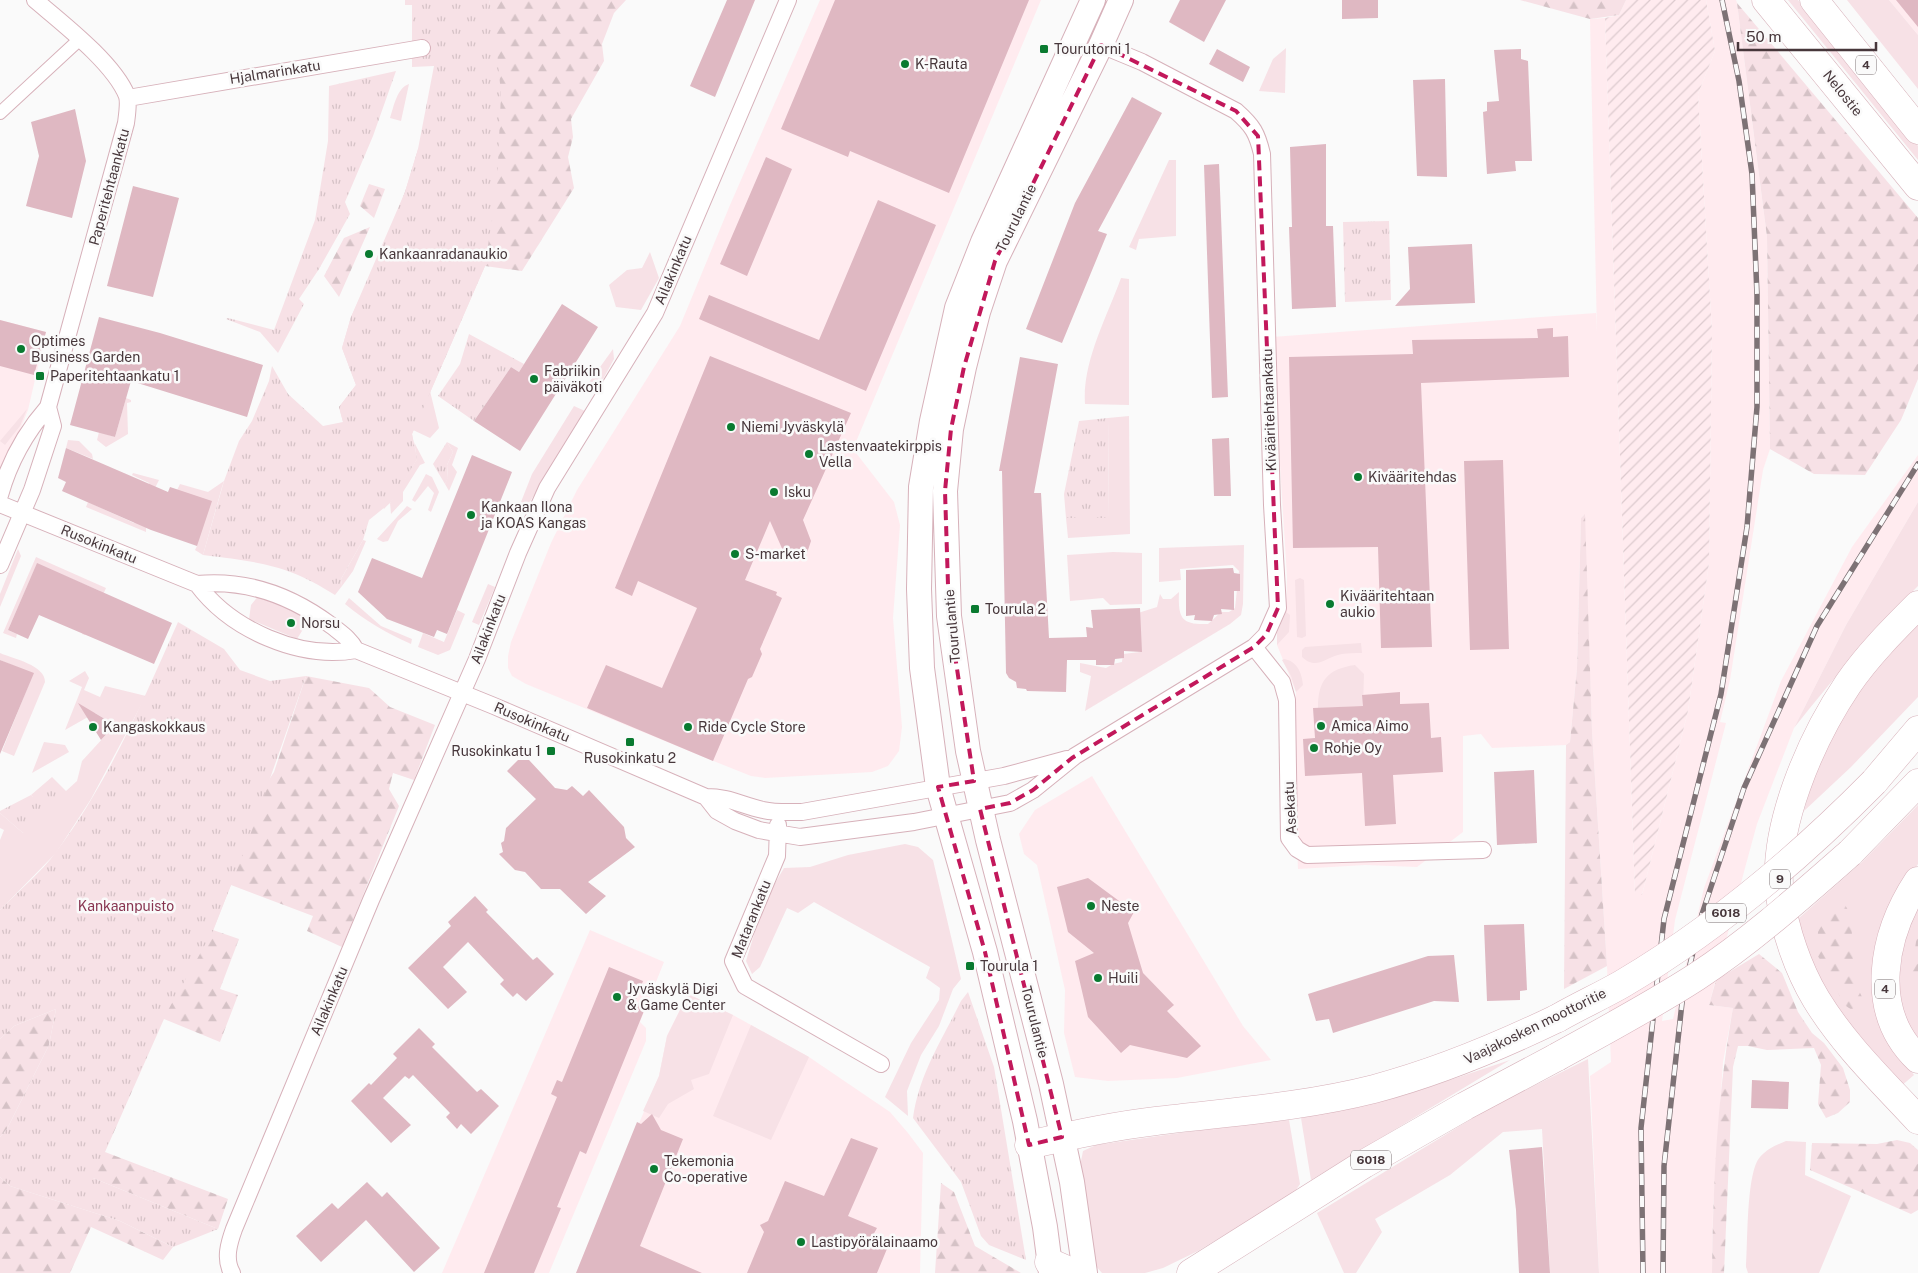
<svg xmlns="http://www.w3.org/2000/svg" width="1918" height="1273" viewBox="0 0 1918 1273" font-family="'Public Sans',sans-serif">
<defs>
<pattern id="industrial-furrows" width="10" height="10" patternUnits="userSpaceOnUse" patternTransform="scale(1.25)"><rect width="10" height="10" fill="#ffebef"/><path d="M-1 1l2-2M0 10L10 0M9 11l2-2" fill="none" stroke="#dccace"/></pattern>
<pattern id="forest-firs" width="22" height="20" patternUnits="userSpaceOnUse" patternTransform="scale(1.25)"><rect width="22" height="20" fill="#f7e1e6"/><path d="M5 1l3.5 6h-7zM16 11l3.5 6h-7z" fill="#d5c2c6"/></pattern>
<pattern id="park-tufts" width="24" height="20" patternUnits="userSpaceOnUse" patternTransform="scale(1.25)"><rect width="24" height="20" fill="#f7e1e6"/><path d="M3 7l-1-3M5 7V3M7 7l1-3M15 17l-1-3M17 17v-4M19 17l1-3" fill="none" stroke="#d5c2c6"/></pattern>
</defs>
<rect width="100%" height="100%" fill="#fafafa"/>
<path fill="#ffebef" d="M820,0H1041L853,449L894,502L900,525L893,618L902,727L899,751L888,766L872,772L765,778L751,776L706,758L526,684L512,676L508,668V656L511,642L551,543L577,490L680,326L730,205Z
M1706,0H1736L1737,3L1767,237L1770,449L1763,470L1730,680L1720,722L1726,723L1675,920L1662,1021L1673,1019L1704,888L1781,681L1852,547L1918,455V502L1846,625L1794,728L1757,824L1745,868L1709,1005L1733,1008L1723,1062L1713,1210L1712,1273H1599L1590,1076L1611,1062L1607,966L1592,731L1584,515L1581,518L1577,668L1570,742L1566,745L1492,748L1481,734L1463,736V832L1417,867L1365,865L1298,869L1294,776L1296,692L1277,645V633L1286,612L1287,577L1272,337L1596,313L1597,333L1590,19L1605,18L1635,895H1642L1688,711L1709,563L1712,331L1698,94L1715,51Z
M1889,0H1918V35Z
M0,320L46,332L28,410L0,479Z
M1092,776L1243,1026L1271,1060L1177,1078L1108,1081L1075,1077L1064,1033L1065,990L1037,865L1024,854L1019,834L1035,810Z
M590,930L664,962L640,1022L646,1028V1041L549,1273H442Z
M688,994L733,1015L809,1057L890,1112L908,1133L923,1153L920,1273H576L659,1076L667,1036Z"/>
<path fill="url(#industrial-furrows)" d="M1626,0H1706L1715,51L1698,94L1712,331L1709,563L1688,711L1642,895H1635L1605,18L1619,15Z"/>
<path fill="#f7e1e6" d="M1788,0H1798L1918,146V160Z
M1847,0H1889L1918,35V89Z
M1286,48L1285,93L1259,91L1273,59Z
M409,84L401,121L390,118C394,106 397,88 409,84Z
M1169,160H1176V236L1139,239L1136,250L1129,247Z
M650,252L659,278L641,310L616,307L609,285L627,270L642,268Z
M1121,278L1129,279V405L1085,404C1082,362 1107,317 1121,278Z
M613,349L614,359L595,394L585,388Z
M430,391L439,428L430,438L413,430Z
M126,398L131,400V402L127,403L128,434L106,447L97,440L99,432L115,437Z
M574,406L585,411L528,505L521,502L532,474Z
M27,409L20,426L5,445L0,441Z
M1129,416L1130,534L1068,538L1066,518H1109L1108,418Z
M68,440L79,441L92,454L93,459L66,448Z
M414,442L425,463L420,465L403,492V501L391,514L390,503L417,459Z
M447,442L458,448L452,465L457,472L449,491L445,484L448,477L447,465L453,452Z
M133,473L159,480L146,506V532L86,507L88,502L134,523L149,483L132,475Z
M426,474L432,477L439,492L431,512L428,510L434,493L428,486L415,502L412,500Z
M224,481L222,487L203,555L195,550L197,546L177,490L180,484L208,492Z
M1918,502V586C1873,630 1834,678 1794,728L1846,625Z
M407,506L412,509L398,521L388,541L383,542L377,539Z
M363,540L366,541L353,571L342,586L341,579Z
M1244,545L1243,604L1241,615L1230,624L1085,711L1091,676L1080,672V663L1106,668L1113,664L1122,662L1123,654L1140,652L1138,613L1157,607L1160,594L1163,599H1171L1179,592C1178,618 1181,625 1208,624L1221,612H1229L1235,608L1239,571L1233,565L1180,569L1181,580L1159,582V548Z
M18,549L21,556L0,607V594Z
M1113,552L1142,553V604L1110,605L1103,598L1070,601L1067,555Z
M36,557L106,588L85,635L82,634L100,591L37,564L8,630L17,634L16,638L3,633Z
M1300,578L1304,580L1306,636L1302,638L1297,637L1295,580Z
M488,584L495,587L479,625L472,622Z
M259,595L307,615L305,626L297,639L249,619L251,605Z
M349,598L381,626L412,639L411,644C386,633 366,621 345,604Z
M457,610L465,614L450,650L438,655L418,647L423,633L444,642Z
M1286,612L1290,615L1289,632L1277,645V633Z
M1918,616V697L1851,767L1804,811L1820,753L1856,692Z
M1361,643L1362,653C1355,653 1348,653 1342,654C1325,657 1317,671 1302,657V650L1305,647Z
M0,653C14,659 45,665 45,682L14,756L2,751L33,674L0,660Z
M1284,659C1297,661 1302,673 1303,685L1296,692L1291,676L1282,660Z
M1355,665L1364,674L1363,706L1318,708C1318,681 1327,669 1355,665Z
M85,671L89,678L84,690L100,697L105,686L146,696L91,799L56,853L0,910V840L4,830L0,828V813L23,833L33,797L31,795L52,777L66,791L77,781L82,761L115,725L95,713L65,730L82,687L69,681Z
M44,742L65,745L69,752L32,773Z
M1918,805V864L1908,879L1889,1042L1914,1075L1900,1087L1823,991L1799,927V918L1862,862Z
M905,844L918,847L933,860L961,979L953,989L939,1026L921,1055L907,1091L908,1116L885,1097L911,1043L939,1000L940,988L926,978L930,967L814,902L798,913L787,908L760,967L752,974L746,961L764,902L784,868L810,867L848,855Z
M1918,907V1039L1903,1019L1895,968L1905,930Z
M688,994L733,1015L709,1074L691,1080L694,1089L668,1104L659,1118L643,1111L659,1076L667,1036Z
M751,1025L809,1057L771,1140L713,1116Z
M1588,1059L1599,1273H1550L1542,1129L1503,1132L1450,1175L1375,1219L1382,1232L1356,1273H1344L1317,1213L1491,1107Z
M1510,1060L1311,1180L1301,1118L1402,1096Z
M1289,1120L1300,1184L1294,1193L1198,1251L1163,1268L1145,1273H1102L1095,1265L1080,1166L1083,1151L1096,1145L1214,1128Z
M1786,1141L1806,1142L1805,1175L1851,1196L1819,1273H1748L1746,1267C1748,1243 1746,1173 1760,1157C1767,1149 1776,1145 1786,1141Z"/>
<path fill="url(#forest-firs)" d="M489,0H626L614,13L602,44L604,61L571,119L573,137L568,157L574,188L522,271L485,266L412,434L417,459L395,497L384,509L343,422L339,407L356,385L342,348L351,317L387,239L405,192L418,149L493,21Z
M1520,0H1626L1619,15L1590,19Z
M1737,3L1918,218V379L1901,420L1865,475L1814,474L1770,449L1767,237Z
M369,184L385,189L374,218L360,206Z
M370,227L339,297L324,276L344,238Z
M1585,514L1592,731L1607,966L1564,989L1566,745L1570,742L1577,668L1581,518Z
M306,676L369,688L390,707L435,725L414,780L393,773L389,789L399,806L342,947L307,931L313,916L231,885L213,930L239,939L220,989L238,995L220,1042L164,1019L105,1152L228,1199L218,1229L93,1178L65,1093L274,772Z
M1834,899L1842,900L1851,915L1854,980L1862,997L1852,1010L1843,1004L1833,981L1816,953L1819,922Z
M1918,927V987L1912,971Z
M1759,954L1782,973L1798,1012L1812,1033L1824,1043L1843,1068L1850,1090V1102L1838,1113L1826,1118L1818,1104L1821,1065L1814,1048L1767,1050L1748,1046H1738L1733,1067L1724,1273H1712C1713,1184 1717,1095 1733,1008L1709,1005L1716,980Z
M56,1009L49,1045L7,1129L0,1137V1039L14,1026Z
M1897,1140L1910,1143L1918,1150V1210L1911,1214L1810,1170L1812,1143L1877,1144Z
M0,1177L10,1186L120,1221L173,1247L163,1260L91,1227L70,1273H0Z
M941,1183L954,1192L975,1246L1021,1273H935Z"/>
<path fill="url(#park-tufts)" d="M405,0H489L494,21L501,94L497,185L485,266L412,434L417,459L390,503L369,520L363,540L341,579L342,586L335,595C287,564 258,562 203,555L224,481L239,441L252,421L269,381L272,366L288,394L323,426L343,422L339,407L356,385L342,348L351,317L405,192L418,149L434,66L412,67V5H405Z
M396,71L373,136L345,202L350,214L319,269L299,299L304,304L278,353L260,332L226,319L228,318L274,330L315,220L328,141L329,86Z
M1389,221L1391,300L1345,302L1343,222Z
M469,334L524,364L519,372L511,367L474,421L438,396L460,364Z
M1108,418L1109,518H1066L1064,494L1079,421Z
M447,442L453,452L447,465L448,478L445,484L433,464Z
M178,622L224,649L240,670L270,681L306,676L247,844L213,931L163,1019L93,1178L218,1229L173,1247L120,1221L10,1186L0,1177V1137L7,1129L49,1045L56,1009L14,1026L0,1039V910C18,891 41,873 56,852C108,783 143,701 178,622Z
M49,781L63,795L23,833L0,813V811L31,795L33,797Z
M968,992L994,1067L1026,1260L989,1245L981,1236L961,1182L913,1118C919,1074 942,1040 961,1001Z"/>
<path fill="#dfb8c2" d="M727,0H755L715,97L690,86Z
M835,0H1029L949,193L850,151L848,157L781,129Z
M1180,0H1226L1204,42L1169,22Z
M1342,0H1378V18L1342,19Z
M1896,0H1918V27Z
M1217,49L1250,67L1243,82L1209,64Z
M1521,49V59L1528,61L1532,161H1515L1516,171L1487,174L1483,112L1487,111V102L1499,101L1494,50Z
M1445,79L1447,177L1417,176L1413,80Z
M1132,97L1162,113L1098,231L1107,234L1062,343L1026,329L1075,203Z
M75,109L86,161L72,218L26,206L39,156L31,122Z
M1326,144V226H1333L1336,307L1292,309L1289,227H1292L1290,147Z
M766,157L792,169L747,276L720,264Z
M1219,164L1228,397L1212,398L1204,165Z
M133,186L179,198L153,297L107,286Z
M878,200L936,225L866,391L699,319L709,295L819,340Z
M1472,244L1475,303L1395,306L1410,289L1408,247Z
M562,304L598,327L520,451L474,421L511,367L519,372Z
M99,317L160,333L263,365L247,417L131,381L115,437L70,425Z
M0,320L46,332L34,375L0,366Z
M1553,328V337L1568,336L1569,377L1421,383L1432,647L1381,648L1378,547L1293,548L1289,357L1413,354L1412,340L1538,338L1537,329Z
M710,356L851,413L803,520L811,541L807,553L795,558L784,553L770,521L745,580L777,592L776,595L782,598L760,649L762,654L752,677L748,679L713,761L587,708L606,665L662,688L697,608L638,581L632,596L615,588Z
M1020,357L1058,364L1034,493H1041L1049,638L1087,637L1086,627L1093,628L1091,610L1140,608L1142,652L1124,651V658L1115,659L1114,665H1096V660H1067L1066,692L1027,691L1026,689L1017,688L1016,682L1009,678L1006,673L1002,471H999Z
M1229,438L1231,496H1214L1212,439Z
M66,448L168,492L170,487L212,501L197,546L151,530L62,491L66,482L58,478Z
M472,455L512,472L447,634L437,630L434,637L387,619L358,592L372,558L422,578Z
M1503,460L1509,649L1470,650L1464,461Z
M37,563L172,623L154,664L39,615L28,639L8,630Z
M1233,568L1234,573L1240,574V591H1234V610L1221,609L1222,614L1214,615L1212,621L1194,620L1195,615L1186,616V570Z
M0,660L34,673L0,754Z
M1400,692V704L1429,703L1431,738L1441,737L1443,772L1393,775L1396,824L1365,826L1362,773L1305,776L1303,739L1315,738L1313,708L1363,706L1362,695Z
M78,703L115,725L101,740Z
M518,760H529L555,788L567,790L572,786L583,796L589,790L624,827L626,838L635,847L588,882L606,896L586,914L560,889H541L525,872L515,870L499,854L503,852L501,843L504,841L506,828L536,799L507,771Z
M1534,770L1537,843L1497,845L1494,772Z
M1088,878L1134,912L1128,923L1143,973L1174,1005L1167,1011L1201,1046L1187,1058L1130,1045L1121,1053L1088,1017L1075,961L1094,953L1068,932L1057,887Z
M475,896L488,910L486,912L533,960L537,957L554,974L526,1001L517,993L513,997L500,984L504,980L468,942L443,967L467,992L448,1009L408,968L451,926L448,922Z
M1524,924L1527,990L1520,991V1000L1487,1001L1484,925Z
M1454,955L1459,1002L1434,1001L1333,1033L1329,1019L1316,1021L1308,994L1428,956Z
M609,967L643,981L635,1002L646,1006L586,1154L580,1151L557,1207L561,1208L534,1273H484L557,1097L551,1094L557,1080L562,1082Z
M419,1028L435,1044L432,1047L477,1092L481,1089L499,1106L471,1134L461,1124L457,1129L446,1117L450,1113L413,1075L409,1079L405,1076L383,1098L411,1125L391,1143L351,1101L369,1083L371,1085L397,1058L393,1054Z
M1752,1080L1789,1082L1788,1109L1751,1108Z
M652,1114L661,1130L683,1139L640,1246L702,1273H576L637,1122L641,1124Z
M851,1138L878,1148L848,1216L877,1228L872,1237L889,1244L877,1273H747L764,1232L760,1225L768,1221L785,1181L824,1196Z
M1542,1147L1550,1273H1519L1516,1210L1509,1150Z
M367,1182L382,1197L387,1192L440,1248L414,1272L366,1220L321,1262L296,1236L332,1203L338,1209Z"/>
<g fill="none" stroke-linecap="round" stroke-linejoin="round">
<defs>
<path id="pedestrian" d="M0,113L80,39"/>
<path id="minor" d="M128,98L422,48
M0,495C9,463 26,432 48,407
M0,504L197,584C248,579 292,596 332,626C342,634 350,639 356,650
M0,565L32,490L53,426L48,407L126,123C127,115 129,103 127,96C114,63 62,23 35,0
M197,584C231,630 300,660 356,650L494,706L706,797C729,797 741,805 763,810C776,813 788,812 802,812L1004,776L1067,759
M1254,647L1282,682L1287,700L1289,838L1297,849L1307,855L1483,850
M706,797L717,811L735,821L759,830L800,837L914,822L1010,803L1033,790L1075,756L1254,647L1266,635L1278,608L1272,505L1262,154C1257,133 1253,126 1236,111L1142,62L1101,45
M778,825L777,856L733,961L745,986L881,1064
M232,1273C224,1259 229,1243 234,1229L371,900L477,659L518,553L547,488L655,313L788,0"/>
<path id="secondary" d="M1051,1273L1045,1227L1025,1121L985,952L938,787L922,668L919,589L921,487L932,421L957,308L983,242L1093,0
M1085,1273L1072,1182L1051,1084L988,840L968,751L949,616L945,491L951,429L964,367L978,312L995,261L1101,45L1121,0"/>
<path id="trunk" d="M1766,0L1918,186
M1814,0L1918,130"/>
<path id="motorway" d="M1918,605C1893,630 1868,655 1848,684C1811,739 1771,829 1780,896C1785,931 1798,969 1816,999C1844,1045 1882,1081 1918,1120
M1874,782L1918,730
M1850,853L1918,783
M1918,881C1883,934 1867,1010 1918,1059
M1029,1145C1071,1135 1113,1126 1156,1121C1229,1112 1303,1107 1374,1089C1438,1072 1498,1047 1558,1018
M1049,1262L1074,1273
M1191,1273L1364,1164L1465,1106L1557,1057"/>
</defs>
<use href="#pedestrian" stroke="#d7b1ba" stroke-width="14"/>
<use href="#minor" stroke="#d7b1ba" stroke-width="18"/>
<use href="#secondary" stroke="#d7b1ba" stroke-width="26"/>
<use href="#trunk" stroke="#d7b1ba" stroke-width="29"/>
<use href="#motorway" stroke="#d7b1ba" stroke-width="29"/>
<use href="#pedestrian" stroke="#fff" stroke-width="12"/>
<use href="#minor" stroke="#fff" stroke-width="16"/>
<use href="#secondary" stroke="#fff" stroke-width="24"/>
<use href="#trunk" stroke="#fff" stroke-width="28"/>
<use href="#motorway" stroke="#fff" stroke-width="28"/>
<defs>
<path id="rail" d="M1643,1273L1641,1128L1664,919L1721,694L1747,527L1757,407V295L1752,174L1739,81L1722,0
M1663,1273L1664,1166L1683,994L1702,914L1744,788L1817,626L1918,464"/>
</defs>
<use href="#rail" stroke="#7d7275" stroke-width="5.5"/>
<use href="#rail" stroke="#fafafa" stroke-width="4" stroke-dasharray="11" stroke-linecap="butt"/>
<defs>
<path id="motorway-bridge" d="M1558,1018C1579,1006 1601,996 1622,984C1715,929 1798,859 1874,782
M1557,1057C1604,1031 1651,1006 1696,977C1751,941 1801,896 1850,853"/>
</defs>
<use href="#motorway-bridge" stroke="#d7b1ba" stroke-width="29" stroke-linecap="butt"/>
<use href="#motorway-bridge" stroke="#fff" stroke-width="28"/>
</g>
<path fill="none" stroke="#c2185b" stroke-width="4" stroke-dasharray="10 6" stroke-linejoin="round" d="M1101,45L1236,111L1258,136L1278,608L1266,635L1254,647L1072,758L1033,790L1010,803L980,809L1062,1137L1029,1145L985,952L938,787L974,781L949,616L945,491L951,429L964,367L995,261Z"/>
<g fill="#097a30" stroke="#fafafa" stroke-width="2">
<rect x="1039" y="44" width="10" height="10" rx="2.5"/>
<circle cx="905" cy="64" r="5"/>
<circle cx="369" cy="254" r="5"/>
<circle cx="21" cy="349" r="5"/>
<rect x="35" y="371" width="10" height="10" rx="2.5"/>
<circle cx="534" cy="379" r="5"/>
<circle cx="731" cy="427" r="5"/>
<circle cx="809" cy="454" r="5"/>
<circle cx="1358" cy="477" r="5"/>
<circle cx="774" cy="492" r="5"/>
<circle cx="471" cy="515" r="5"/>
<circle cx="735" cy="554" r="5"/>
<circle cx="1330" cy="604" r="5"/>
<rect x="970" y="604" width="10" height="10" rx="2.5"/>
<circle cx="291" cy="623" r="5"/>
<circle cx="1321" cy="726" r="5"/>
<circle cx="93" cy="727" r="5"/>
<circle cx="688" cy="727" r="5"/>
<rect x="625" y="737" width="10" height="10" rx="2.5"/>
<circle cx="1314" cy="748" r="5"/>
<rect x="546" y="746" width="10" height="10" rx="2.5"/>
<circle cx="1091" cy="906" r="5"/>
<rect x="965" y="961" width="10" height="10" rx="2.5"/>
<circle cx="1098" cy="978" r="5"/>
<circle cx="617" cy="997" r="5"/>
<circle cx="654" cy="1169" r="5"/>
<circle cx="801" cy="1242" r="5"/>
</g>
<g text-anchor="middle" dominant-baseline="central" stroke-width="5" stroke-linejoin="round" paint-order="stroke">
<g fill="#fafafa" stroke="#7d7274" stroke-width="1">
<rect x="1856" y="55.5" width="20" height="19" rx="4"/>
<rect x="1770" y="869.5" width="20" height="19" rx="4"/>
<rect x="1706" y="903.5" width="40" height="19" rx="4"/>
<rect x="1875" y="979.5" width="20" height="19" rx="4"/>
<rect x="1351" y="1150.5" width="40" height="19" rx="4"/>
</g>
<g font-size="12" font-weight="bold" fill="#47373b">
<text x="1866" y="65">4</text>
<text x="1780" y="879">9</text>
<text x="1726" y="913">6018</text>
<text x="1885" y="989">4</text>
<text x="1371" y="1160">6018</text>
</g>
<g font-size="14" fill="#47373b" stroke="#fafafa" text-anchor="start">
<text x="1054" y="49">Tourutorni 1</text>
<text x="915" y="64">K-Rauta</text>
<text x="379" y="254">Kankaanradanaukio</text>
<text x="31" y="341">Optimes<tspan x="31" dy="16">Business Garden</tspan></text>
<text x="544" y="371">Fabriikin<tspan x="544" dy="16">päiväkoti</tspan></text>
<text x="50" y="376">Paperitehtaankatu 1</text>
<text x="741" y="427">Niemi Jyväskylä</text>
<text x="819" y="446">Lastenvaatekirppis<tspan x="819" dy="16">Vella</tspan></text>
<text x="1368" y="477">Kivääritehdas</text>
<text x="784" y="492">Isku</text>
<text x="481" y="507">Kankaan Ilona<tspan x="481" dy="16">ja KOAS Kangas</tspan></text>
<text x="745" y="554">S-market</text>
<text x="1340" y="596">Kivääritehtaan<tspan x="1340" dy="16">aukio</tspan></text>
<text x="985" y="609">Tourula 2</text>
<text x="301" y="623">Norsu</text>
<text x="1331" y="726">Amica Aimo</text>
<text x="103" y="727">Kangaskokkaus</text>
<text x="698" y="727">Ride Cycle Store</text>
<text x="1324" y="748">Rohje Oy</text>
<text x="541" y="751" text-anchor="end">Rusokinkatu 1</text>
<text x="630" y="758" text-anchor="middle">Rusokinkatu 2</text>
<text x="1101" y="906">Neste</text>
<text x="980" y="966">Tourula 1</text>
<text x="1108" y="978">Huili</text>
<text x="627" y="989">Jyväskylä Digi<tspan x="627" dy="16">&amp; Game Center</tspan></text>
<text x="664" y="1161">Tekemonia<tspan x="664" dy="16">Co-operative</tspan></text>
<text x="811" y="1242">Lastipyörälainaamo</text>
</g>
<g font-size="14" fill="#47373b" stroke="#fafafa">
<text transform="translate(275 72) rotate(-9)">Hjalmarinkatu</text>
<text transform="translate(1843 93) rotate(51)">Nelostie</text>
<text transform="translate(109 187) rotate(-75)">Paperitehtaankatu</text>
<text transform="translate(1016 218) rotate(-64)">Tourulantie</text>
<text transform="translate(673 270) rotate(-67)">Ailakinkatu</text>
<text transform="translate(1269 410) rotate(-92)">Kivääritehtaankatu</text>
<text transform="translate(99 544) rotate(22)">Rusokinkatu</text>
<text transform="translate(952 626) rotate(-95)">Tourulantie</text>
<text transform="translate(488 629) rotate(-69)">Ailakinkatu</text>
<text transform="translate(532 722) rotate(23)">Rusokinkatu</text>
<text transform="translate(1290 808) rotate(-93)">Asekatu</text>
<text transform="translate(751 919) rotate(-68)">Matarankatu</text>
<text transform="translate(329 1001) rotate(-67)">Ailakinkatu</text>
<text transform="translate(1035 1022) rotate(76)">Tourulantie</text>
<text transform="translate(1535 1026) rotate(-26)">Vaajakosken moottoritie</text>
</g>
<g font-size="14" fill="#883551" stroke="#fafafa">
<text x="126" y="906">Kankaanpuisto</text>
</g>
</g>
<path d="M1738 42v8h138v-8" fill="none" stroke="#47373b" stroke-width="2.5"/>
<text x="1746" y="42" font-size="15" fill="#47373b" stroke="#fafafa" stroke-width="4" paint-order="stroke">50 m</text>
</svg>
